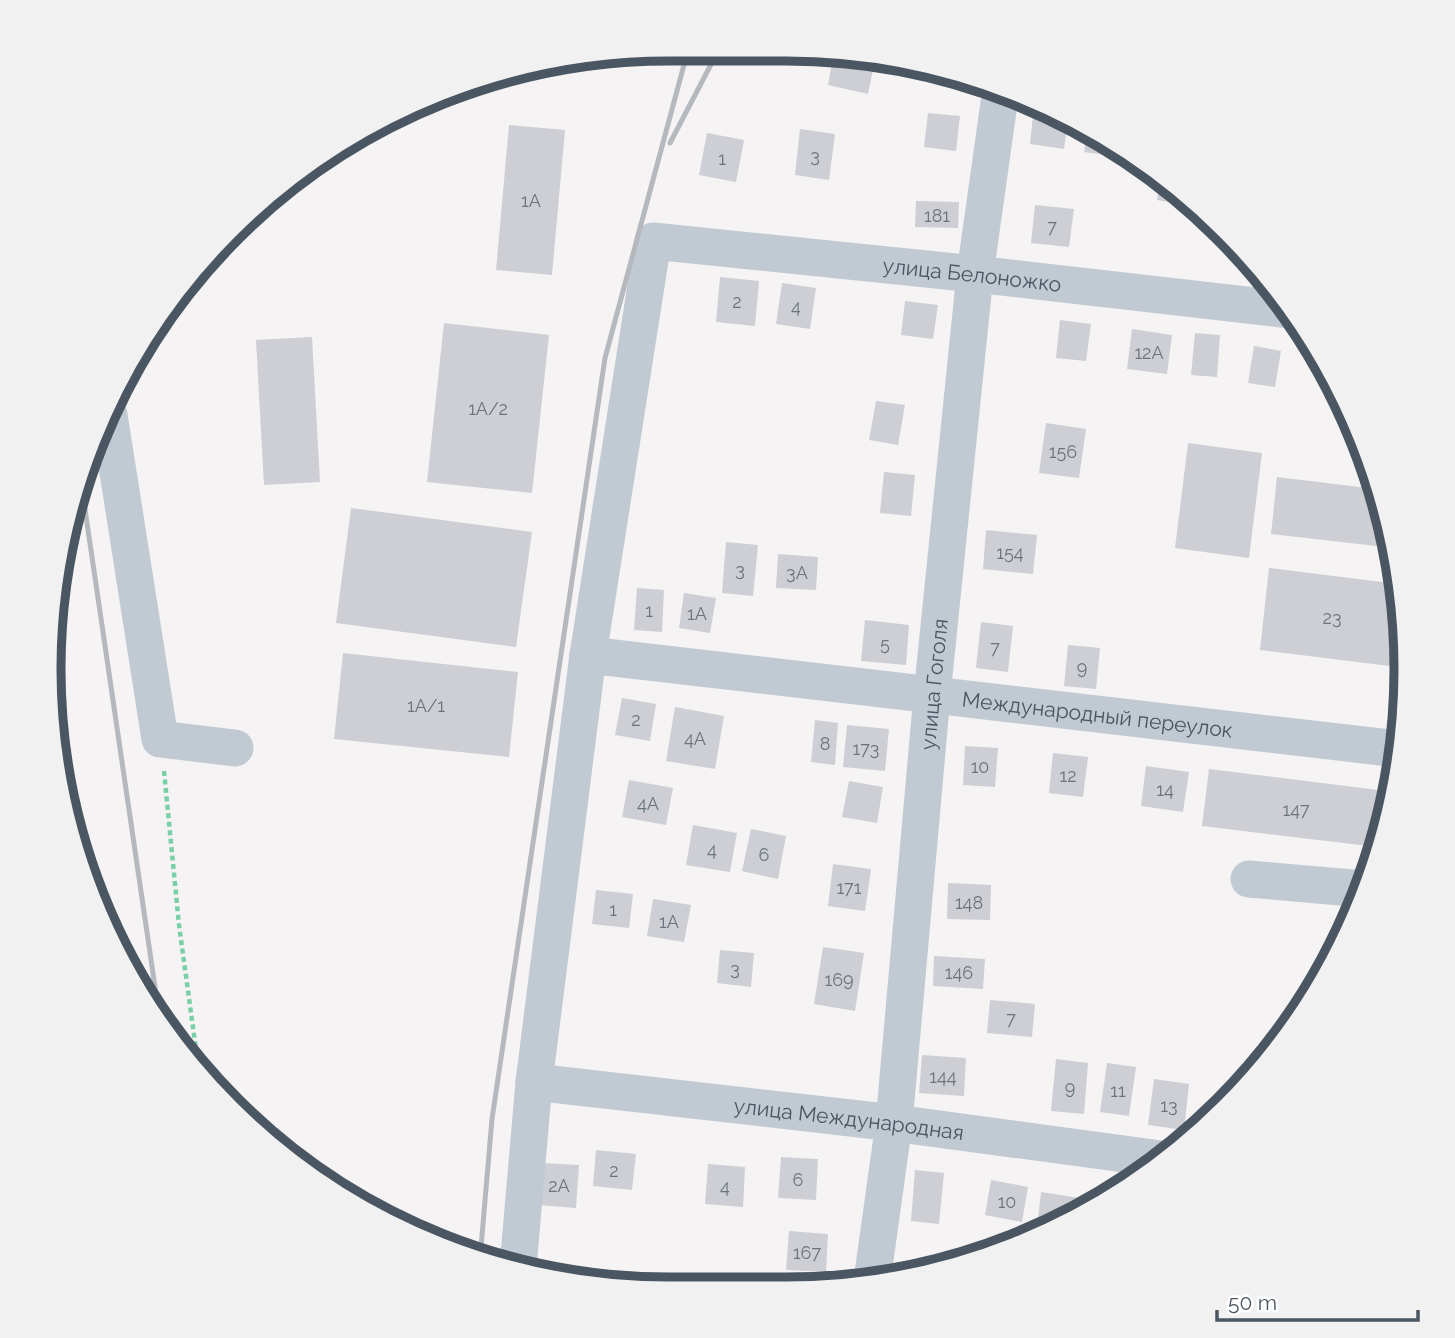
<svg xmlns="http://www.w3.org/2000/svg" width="1455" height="1338" viewBox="0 0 1455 1338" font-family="Raleway,sans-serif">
<rect width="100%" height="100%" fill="#f5f3f3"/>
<path fill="#cdcfd5" d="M833,57L875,59L868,94L828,85Z
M932,69L964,78V81L932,78Z
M1034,105L1042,106L1068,120L1064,149L1030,144Z
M928,113L960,116L956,151L924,147Z
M509,125L565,130L552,275L496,270Z
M800,129L835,134L829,180L795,175Z
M1087,131L1115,145L1113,156L1084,152Z
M707,133L744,140L736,182L699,175Z
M1161,178L1186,199L1185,205L1157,200Z
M916,201L959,202L958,228L915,227Z
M1035,205L1074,209L1069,247L1031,243Z
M720,277L759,281L755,326L716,322Z
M782,283L816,288L810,329L776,324Z
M905,301L938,305L933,339L901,335Z
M1060,320L1091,324L1086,361L1056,358Z
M444,323L549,335L532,493L427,482Z
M1132,329L1172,335L1167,374L1127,369Z
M1195,333L1220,335L1217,377L1191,375Z
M312,337L320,482L264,485L256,340Z
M1254,346L1281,351L1275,387L1248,383Z
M1329,376L1340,397L1326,395Z
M876,401L905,405L898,445L869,440Z
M1046,423L1086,429L1079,478L1039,473Z
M1188,443L1262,453L1249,558L1175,548Z
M884,472L915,475L911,516L880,513Z
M1277,477L1376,489L1394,548L1271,534Z
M351,508L532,532L516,647L336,623Z
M986,530L1037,535L1033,574L983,569Z
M726,542L758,545L753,596L722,593Z
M778,554L818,557L816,590L776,588Z
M1269,568L1398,584L1406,668L1260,650Z
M637,588L664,590L662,632L634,630Z
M684,593L716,598L710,633L679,628Z
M865,620L909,625L906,665L861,661Z
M981,622L1013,626L1008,672L976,668Z
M1068,645L1100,648L1096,689L1064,686Z
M343,653L518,672L509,757L334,739Z
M622,698L656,704L650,741L615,735Z
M675,707L724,716L715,769L666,761Z
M815,720L838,723L835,765L811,762Z
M847,725L889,729L885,771L843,767Z
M965,746L998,748L995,787L963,785Z
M1053,753L1088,757L1083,797L1049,793Z
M1146,766L1189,772L1183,812L1141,806Z
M1209,769L1394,792L1377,847L1202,826Z
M629,780L673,788L666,825L622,817Z
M849,781L883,787L877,823L842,817Z
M693,825L737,833L730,872L686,865Z
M751,829L786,836L778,879L742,871Z
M833,864L871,869L865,911L828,906Z
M948,883L991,885L990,920L947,919Z
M596,890L633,894L629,928L592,924Z
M653,899L691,905L684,942L647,936Z
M823,947L864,953L855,1011L814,1004Z
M720,950L754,953L751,987L717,983Z
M934,956L985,959L983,989L933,986Z
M990,1000L1035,1004L1032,1037L987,1033Z
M922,1055L966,1058L964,1096L919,1093Z
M1056,1059L1088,1063L1084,1114L1051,1111Z
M1107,1063L1136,1067L1129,1116L1100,1112Z
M1154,1079L1189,1084L1184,1130L1148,1125Z
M596,1150L636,1154L632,1190L593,1186Z
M781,1157L818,1159L816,1200L778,1198Z
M541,1163L579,1165L576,1208L538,1205Z
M708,1164L745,1167L743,1207L705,1204Z
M915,1170L944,1173L939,1224L911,1221Z
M991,1180L1028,1187L1022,1222L985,1215Z
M1041,1192L1079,1198L1076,1213L1046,1230L1037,1228Z
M789,1231L828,1234L826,1272L786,1270Z"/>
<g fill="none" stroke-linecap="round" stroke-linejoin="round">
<path stroke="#7ad0a6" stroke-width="4.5" stroke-dasharray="5 3.5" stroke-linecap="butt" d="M164,771L179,925L198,1064"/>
<g stroke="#c1cad2" stroke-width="37">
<path d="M109,415L160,739L235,748"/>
<path id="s1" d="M588,655L1398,749"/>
<path d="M1249,879L1364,889"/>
<path id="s2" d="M534,1082L894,1123L1161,1159"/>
<path id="s3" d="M518,1267L534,1082L588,655L653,241L975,274L1290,310"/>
<path id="s4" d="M872,1281L894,1123L932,695L975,274L1001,89"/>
</g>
<path stroke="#b5b8bd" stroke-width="5" d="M670,143L718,51
M81,482L160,1021
M480,1259L492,1119L605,358L688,50"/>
</g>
<g text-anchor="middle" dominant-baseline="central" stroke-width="5" stroke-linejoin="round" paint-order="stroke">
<g font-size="18" fill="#6b747e">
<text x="815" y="155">3</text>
<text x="722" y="158">1</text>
<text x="531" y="200">1А</text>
<text x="937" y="215">181</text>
<text x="1052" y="226">7</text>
<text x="737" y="301">2</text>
<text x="796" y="306">4</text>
<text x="1149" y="352">12А</text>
<text x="488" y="408">1А/2</text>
<text x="1063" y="451">156</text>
<text x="1010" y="552">154</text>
<text x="740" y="569">3</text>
<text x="797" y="572">3А</text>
<text x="649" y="610">1</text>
<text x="697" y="613">1А</text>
<text x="1332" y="617">23</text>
<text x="885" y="643">5</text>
<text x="995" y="647">7</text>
<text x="1082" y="667">9</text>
<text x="426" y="705">1А/1</text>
<text x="636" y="719">2</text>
<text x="695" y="738">4А</text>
<text x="825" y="743">8</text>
<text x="866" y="748">173</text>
<text x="980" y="766">10</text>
<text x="1068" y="775">12</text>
<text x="1165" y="789">14</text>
<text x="648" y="803">4А</text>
<text x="1296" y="809">147</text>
<text x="712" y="849">4</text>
<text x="764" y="854">6</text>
<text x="849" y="887">171</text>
<text x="969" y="902">148</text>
<text x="613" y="909">1</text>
<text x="669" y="921">1А</text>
<text x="735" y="968">3</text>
<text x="959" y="972">146</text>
<text x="839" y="979">169</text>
<text x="1011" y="1018">7</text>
<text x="943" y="1076">144</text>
<text x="1070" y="1087">9</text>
<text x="1118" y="1090">11</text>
<text x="1169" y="1105">13</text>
<text x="614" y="1170">2</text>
<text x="798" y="1179">6</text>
<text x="559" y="1185">2А</text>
<text x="725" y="1186">4</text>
<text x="1007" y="1201">10</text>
<text x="807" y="1252">167</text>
</g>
<g font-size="21" fill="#4a5661" stroke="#fff">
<text stroke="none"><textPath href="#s3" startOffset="1356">улица Белоножко</textPath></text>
<text stroke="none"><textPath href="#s4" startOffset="600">улица Гоголя</textPath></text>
<text stroke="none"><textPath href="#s1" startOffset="513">Международный переулок</textPath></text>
<text stroke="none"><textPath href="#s2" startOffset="317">улица Международная</textPath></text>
</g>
</g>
<path d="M0 0H1455V1338H0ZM669 61H786A608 608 0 0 1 1394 669V669A608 608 0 0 1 786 1277H669A608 608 0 0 1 61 669V669A608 608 0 0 1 669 61Z" fill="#f1f1f2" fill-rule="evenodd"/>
<path fill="none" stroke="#4a5661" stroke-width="9" d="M669 61H786A608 608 0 0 1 1394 669V669A608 608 0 0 1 786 1277H669A608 608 0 0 1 61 669V669A608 608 0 0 1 669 61Z"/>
<path d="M1217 1310v10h201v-10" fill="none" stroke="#4a5661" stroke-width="3.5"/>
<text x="1228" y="1310" font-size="21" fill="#4a5661" stroke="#ffffff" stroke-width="5" paint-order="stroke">50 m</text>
</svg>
